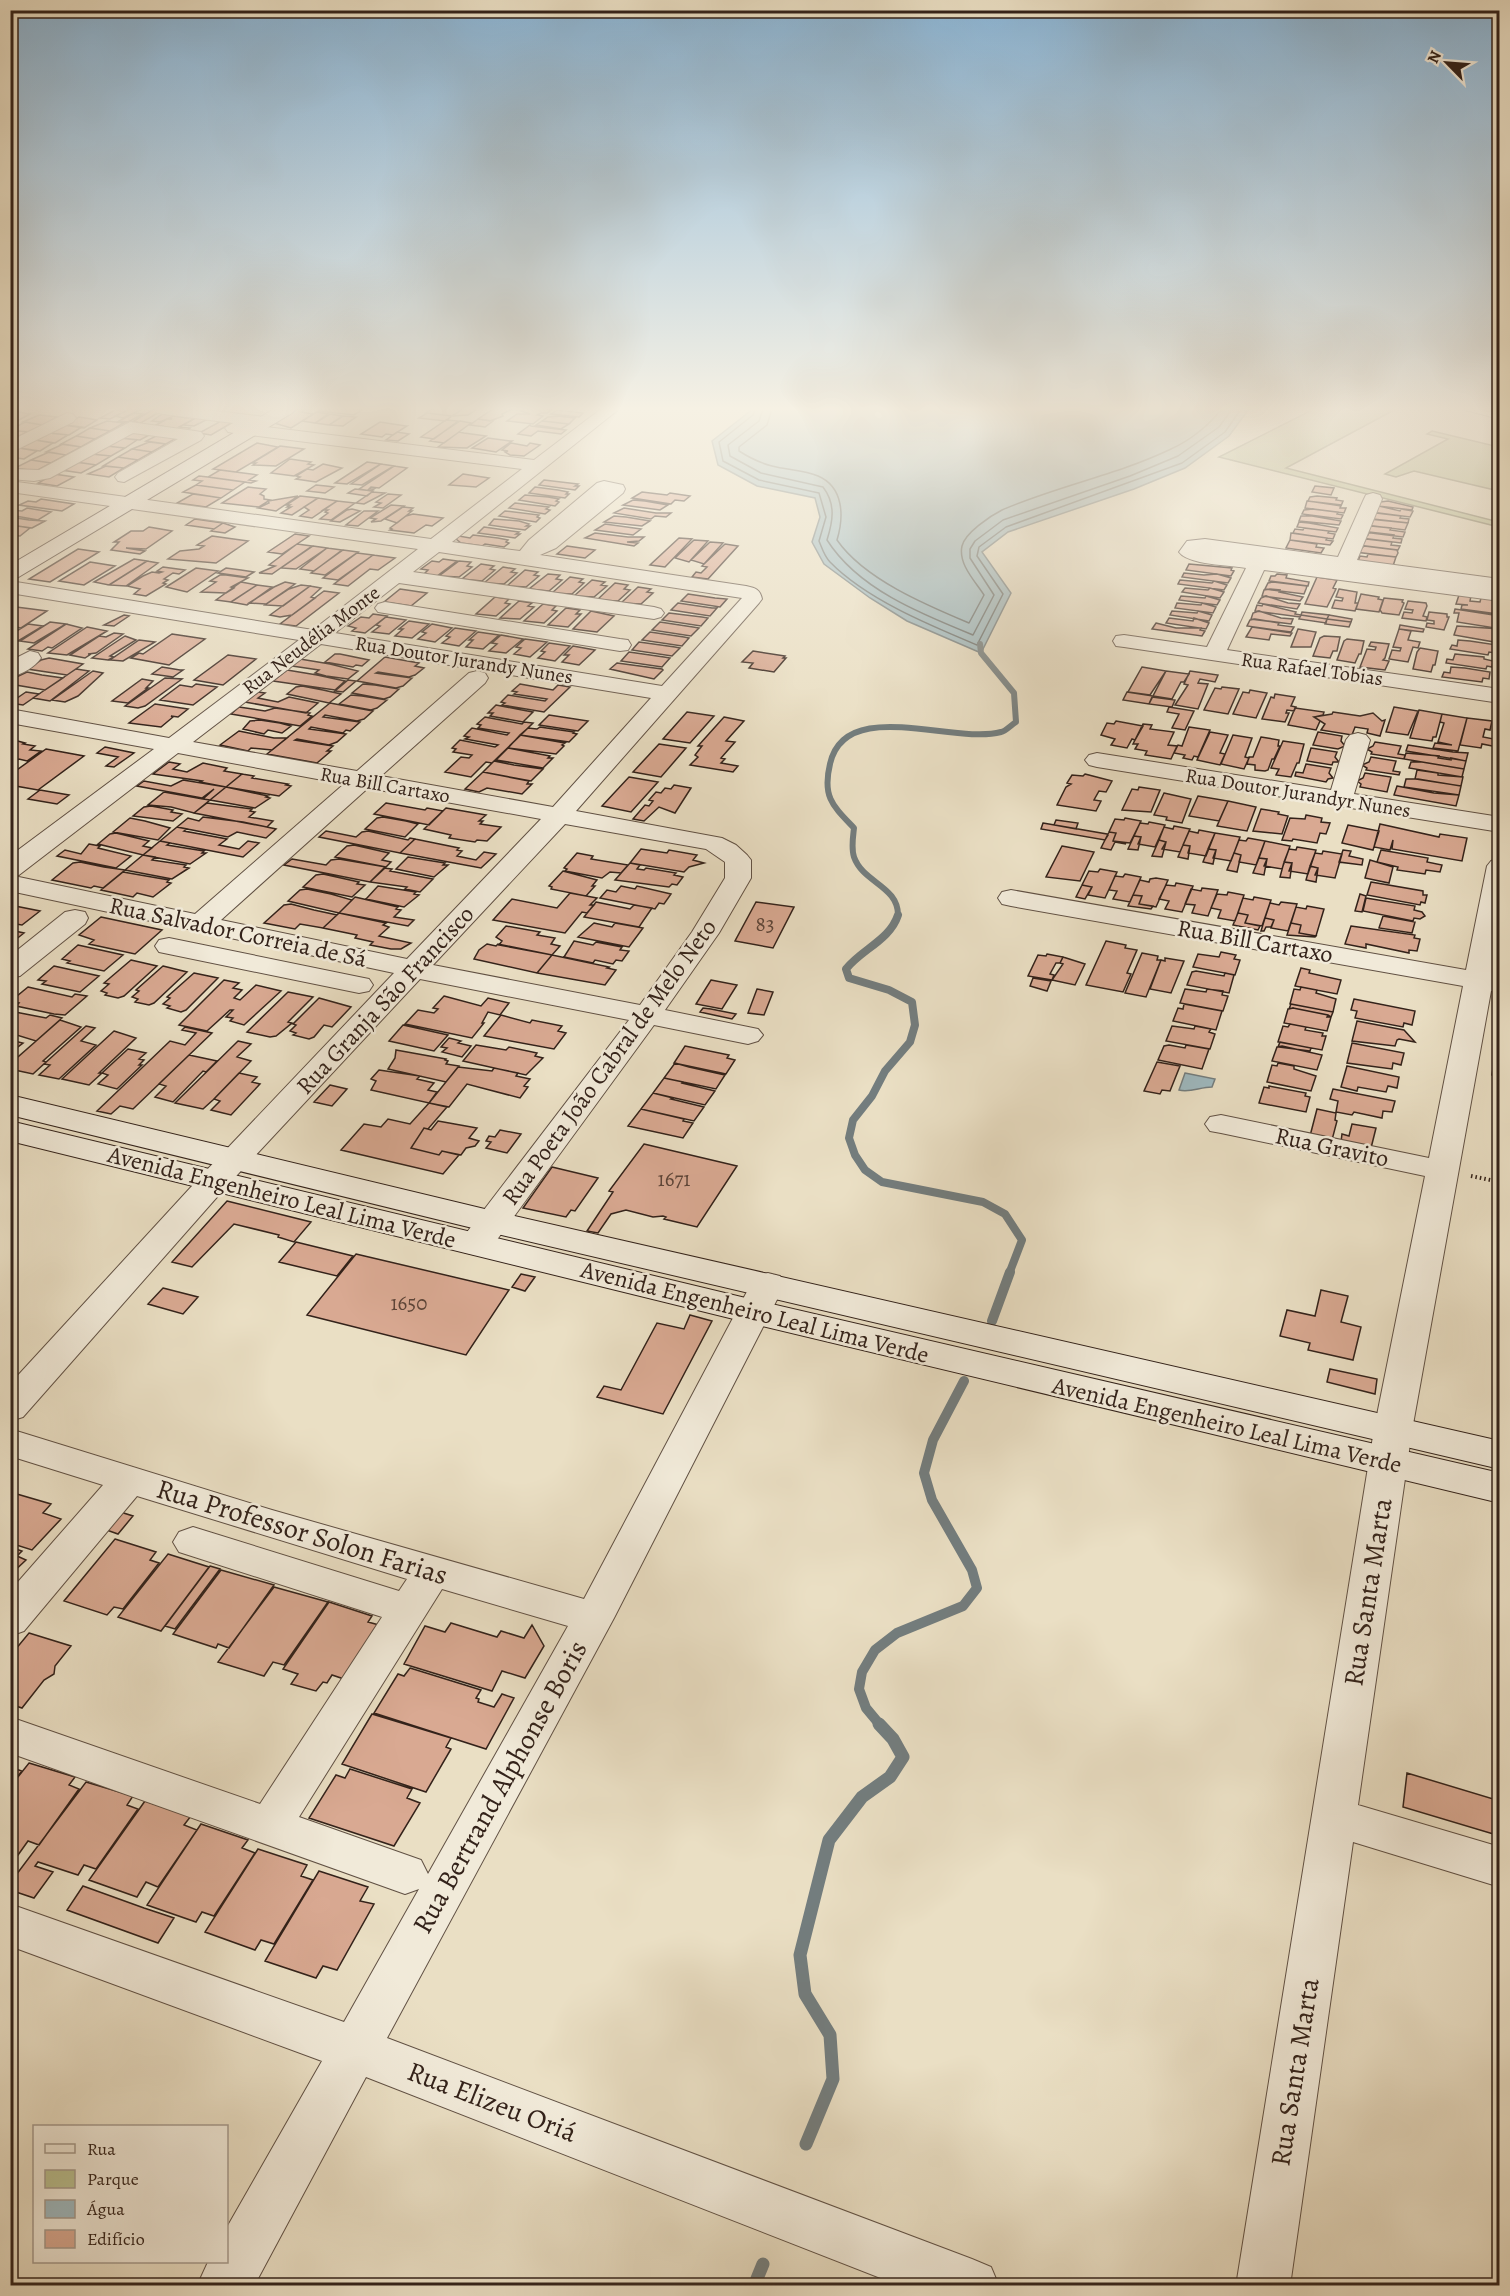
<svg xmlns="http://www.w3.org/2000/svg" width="1510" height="2296" viewBox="0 0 1510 2296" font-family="Alegreya,serif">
<rect width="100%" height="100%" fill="#eadfc4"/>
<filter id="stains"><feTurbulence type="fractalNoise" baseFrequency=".00333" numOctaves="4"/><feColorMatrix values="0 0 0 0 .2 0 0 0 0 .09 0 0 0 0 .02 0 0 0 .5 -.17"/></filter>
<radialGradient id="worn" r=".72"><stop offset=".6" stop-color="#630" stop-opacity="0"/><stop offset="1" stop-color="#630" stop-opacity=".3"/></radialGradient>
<path fill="#bac191" stroke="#767256" stroke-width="1.5" d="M1314,409H1396L1286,468L1499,522V527L1219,457Z
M1432,431L1499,447V491L1414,471L1396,477L1385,474L1448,439L1427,434Z"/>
<path fill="#9eb9c0" stroke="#737d7e" stroke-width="1.5" d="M753,409H1249L1229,436L1185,468L1134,489L1008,532L982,552L1011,593L981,653L907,621L870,598L824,564L812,542L820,517L815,498L757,486L718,465L712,441Z
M1185,1073L1215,1079L1212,1087C1200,1087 1190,1093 1179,1090Z"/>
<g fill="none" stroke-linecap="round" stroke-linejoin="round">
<path stroke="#686e6d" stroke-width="1.5" d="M755,409L753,415L719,442L723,461L759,480L819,493L826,517L819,541C822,548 824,556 830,562C866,599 929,625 977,645L1003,594L977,556L979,547L1006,527L1182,463L1225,432L1241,409
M763,409L759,421L728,445L730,456L761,473L823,487C836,504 833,521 827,540C858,589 921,614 973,635L994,595L970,558V549L975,541L1003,520L1130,476L1178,456L1219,427L1232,409
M772,409L767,425L739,447V451C750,458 760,463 772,466C787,470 804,470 818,476C844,487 844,517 837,540C864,579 926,605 969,623L984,595C975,581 958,564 962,546C965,533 990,516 1002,510C1057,486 1117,475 1171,449C1189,441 1210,425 1221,409"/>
<path stroke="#737d7e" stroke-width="6" d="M898,916C899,886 863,883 854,857C851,848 853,837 854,828C833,806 822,797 830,764C845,696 953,745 1001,732C1006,731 1011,725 1016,722L1014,693L981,653L980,644"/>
<path stroke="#737d7e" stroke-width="8" d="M898,915C890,940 862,949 846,969L849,978L889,990L912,1002L915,1025L910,1042L885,1071L872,1096L853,1120L849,1138L855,1155L865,1170L882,1182L983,1202L1005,1214L1022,1240L1009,1274"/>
<path stroke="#737d7e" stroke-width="10" d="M992,1321L1010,1272
M881,1726L866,1708L859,1689L862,1672L875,1650L897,1633L963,1606L977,1588L972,1570L932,1500L924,1473L933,1440L964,1381"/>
<path stroke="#737d7e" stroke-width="13" d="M806,2144L833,2079L830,2035L805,1994L800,1955L829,1840L862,1797L890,1777L903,1757L893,1739L879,1724
M754,2286L763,2264"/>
</g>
<path fill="#d9a992" stroke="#33221a" stroke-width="1.5" d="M117,409H130L110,419L100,418Z
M130,409H142L123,418L115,416Z
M154,409L163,410L139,424H133L136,422H132Z
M298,409L305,410L301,412L314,414L291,428L274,423Z
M321,409H354L362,410L354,415L318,411Z
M463,409H477L468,415L452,416Z
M463,409L452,416L426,413L432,409Z
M493,409H512L502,414L503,416L490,421L478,419Z
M524,409H545L552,410L547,413H541L537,415L543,416L533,424L507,421L517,414H530L521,411Z
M557,410L583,413L579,417L551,414Z
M13,411L30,414L17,421L10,420V412Z
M165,412L178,414L160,422L152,421Z
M316,412L328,414L315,423L302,421Z
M134,413L143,414L128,422L119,421Z
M427,413L452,416L445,421L419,418Z
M194,414L201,415L179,427L190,428L186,431L156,425L167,419H172L170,418L173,416L188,418Z
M330,414L342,416L329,425L315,423Z
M39,415L57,417L43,425L23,422Z
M201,415L212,417L194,426L183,425Z
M343,416L356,417L343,426L329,425Z
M557,416L575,418L569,424L542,421L548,417Z
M79,417L97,420L84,428L64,425Z
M478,419L486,420L493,421L485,427L470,425Z
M223,420L235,421L211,435L199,433Z
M446,420L458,421L434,439L421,437Z
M107,421L124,423L110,431L90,428Z
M460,421L471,423L444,443L430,441Z
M542,421L569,424L561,429L536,425Z
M25,422L43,425L28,432L10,430Z
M380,422L406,426H407L393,435L386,434L382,437L361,434Z
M64,425L82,427L69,435L49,433Z
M530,425L531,426L566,430L561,434L538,431L531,436L518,434Z
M90,428L110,431L95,439L76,436Z
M10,430L28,432L10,440Z
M134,430L153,433L140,440L120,438Z
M397,432L409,434L398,441L386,440Z
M459,432L464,433L486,436L467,448L438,447Z
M49,433L68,435L55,443L35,440Z
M160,434L180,436L166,444L146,441Z
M76,436L95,439L81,447L61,444Z
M120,438L137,440L125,448L106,446Z
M488,438L510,441H512L496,452L472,448Z
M35,440L53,443L40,451L19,448Z
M149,442L166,444L152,452L132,449Z
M257,443L278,447L236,472L213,469Z
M511,443L527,446L530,443L540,445L524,456L510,455L505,452L508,451L502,450Z
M63,444L81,447L66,455L46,452Z
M106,446L125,448L111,456L91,454Z
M280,446L304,449L276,466L253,465L256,463H252Z
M19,448L37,451L24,459L10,457V453Z
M132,449L152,452L138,460L118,457Z
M49,452L66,455L51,463L31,460Z
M91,454L111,456L96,465L76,462Z
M118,457L138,460L124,468L103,466Z
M290,459L311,462L308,464L314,465L294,476L271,473Z
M31,460L51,463L36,471L15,468Z
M76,462L96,465L81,473L61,470Z
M367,462L381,464L347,484L335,483Z
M323,464L342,468L316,482L296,479L300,477L296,476L307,469L313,470Z
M381,464L394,466L362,485L351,484Z
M106,466L124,468L109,477L88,474Z
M394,466L407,468L379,488L371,487L369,489H374L371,491L359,489Z
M220,470L251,474L257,475L249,480L256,481L251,483L208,477Z
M54,474L74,477L57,486L38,483Z
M463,474L489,478L476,487L449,485Z
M199,476L208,477L245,482L233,490L196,485L202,481L193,480Z
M544,480L578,484L575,486H579L575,490L539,485Z
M196,485L233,490L221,498L183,492Z
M316,485L326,486L334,487L325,493L307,491Z
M1315,486L1334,488L1331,495L1312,492Z
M248,487L266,489L260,494L264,496V499L270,500L259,507L222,503Z
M535,487L558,490L568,492L566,494H569L565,498L529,493Z
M355,489L373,491L367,496L348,493Z
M372,492L385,493L364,504L356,503Z
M642,492L667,495L670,493L690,496L684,501L675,500L671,504L632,498Z
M193,494L208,496L221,498L206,507L177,503Z
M388,494L401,495L383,508L374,507L381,503L376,502Z
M525,495L548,497L559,499L556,501L559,502L555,506L519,500Z
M298,496L276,511L258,508L269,503L268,501Z
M300,496L318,498L292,515L281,513L291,507H287L290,505H286Z
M1317,496L1337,498L1336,500L1343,501L1341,506L1308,501L1310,497Z
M318,498L337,501L312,518L300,516L309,510L304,507Z
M41,499L74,504L62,511L19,505L28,501L36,502Z
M633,500L645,501L668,505L660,510L623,505Z
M337,501L355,503L331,520L320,519L328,513L325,512L328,510H323Z
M1307,501L1341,505L1340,508H1346L1344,513L1305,508Z
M1388,501L1413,507L1412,510L1378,506L1380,502Z
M515,503L549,507L546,509L550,510L545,514L509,508Z
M391,505L404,506L381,521L371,522L376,519L370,518Z
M1379,506L1400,511L1401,509L1413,511L1410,517L1371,512Z
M403,507L413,508L409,511H412L397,523L385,519Z
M27,508L51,512L38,520L10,515V510L22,511Z
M624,508L656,513H671L666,517L655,516L651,519L614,513Z
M352,509L360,511L340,522L331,521L347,510Z
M1313,509L1338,512L1337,514L1343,515L1341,519L1302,514L1304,510Z
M364,511H378L358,526L346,525Z
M505,511L539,515L537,517L540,518L536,522L499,516Z
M1376,513L1401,516L1400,518L1409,519L1408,523L1368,519Z
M413,514L443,518L432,526L426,525L414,533L390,530L392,529L390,528L406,516Z
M614,516L626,517L650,521L642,526L604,522Z
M1301,516H1312L1341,521L1339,525L1299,521Z
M10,517L29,520L45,521L32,528L10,525Z
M195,519L223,523L214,529L186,525Z
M494,519L519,521L529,524L526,526H530L525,530L489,525Z
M1373,519L1408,523L1405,530L1366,525Z
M1299,522L1309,523L1338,528L1336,532L1297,527Z
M223,523L235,527L225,533L211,531Z
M605,524L634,528L641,529L633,535L595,530Z
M10,526H18L30,528L20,536L10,535Z
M1371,526L1391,528L1390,530L1405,532L1403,537L1363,532Z
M149,527L172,531L146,549L126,548L145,551L140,554L111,550L119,542H114L131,531H143Z
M484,527L519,532L516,534H520L515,538L478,533Z
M1304,528L1329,531L1328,533L1335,534L1333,539L1293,533L1295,529L1303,530Z
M1369,532L1394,535L1393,538L1402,539L1401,543L1361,538L1362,534L1368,535Z
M595,533L628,537H644L639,541L627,542L638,543L634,546L585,538Z
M1291,533L1327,538L1326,540L1333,541L1330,545L1290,540Z
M295,534L309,536L282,554L268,552Z
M473,535L498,538L508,540L506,542L509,543L504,547L485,544L482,546L461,543L456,539L459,536L470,538Z
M212,536L248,541L216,563L168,559L180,551L199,549L204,546L197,545Z
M679,538L692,539L665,567L650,565Z
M1366,539L1392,542L1391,545L1400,546L1398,550L1358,545L1360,541H1365Z
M694,540L708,541L689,562L675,558Z
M1290,540L1317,544L1316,547L1324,548L1321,553L1286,548Z
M710,542L723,543L704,564L691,560Z
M297,544L312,546L272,574L259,573L275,566L269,565Z
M725,544L738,546L708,579L692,577L696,572L701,573L707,567L702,566Z
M313,546L327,548L296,569L281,568Z
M567,546L595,550L585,558L557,554Z
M1364,546L1397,550L1398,553L1396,557L1355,552L1357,547L1362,548Z
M327,548L342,550L314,571L300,569Z
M78,549L99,552L50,582L29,579Z
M343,550L358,552L325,575L311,573Z
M357,553L373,555L338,580L323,578Z
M1368,554L1396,557L1393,566L1358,561L1360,556L1367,557Z
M373,555L395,558L378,570L370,569L348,586L334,584Z
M134,559L147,561L109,585L94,582Z
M443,559L457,561L437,576L424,574L428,570L421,569L432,561L439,562Z
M147,561L158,563L126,586L109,585Z
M459,561L471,562L467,566L472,567L459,577L439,576Z
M90,562L115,566L84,585L59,581Z
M481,564L494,566L490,569L495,570L482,581L462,579Z
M1189,564L1232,568L1231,570L1234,571L1231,576L1186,570Z
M163,567L185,570L179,574L173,573L164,579L168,580L163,583L166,584L146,596L134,594L140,589L127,586L143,576L152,572L159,573L162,572L157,571Z
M503,567L515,569L511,572L517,573L504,584L484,583Z
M196,568L218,571L187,592L166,587Z
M226,568L241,570L254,572L246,577L218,573Z
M525,570L538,572L534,575L539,576L526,587L507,586Z
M1184,573L1204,575L1217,574L1231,578L1228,583L1182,577Z
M548,574L560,575L556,579L562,580L549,591L529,589Z
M1277,574L1287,575L1286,578L1309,582L1308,586L1269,581L1271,576H1275Z
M220,575H226L248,578L231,587L234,588L226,593L201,592L216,582L210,581Z
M570,577L583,579L579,582L584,583L572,594L552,593Z
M1317,577L1337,580L1333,588L1336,589L1327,607L1305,604Z
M592,580L605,582L601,585L607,586L594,597L574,596Z
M1180,580L1212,583L1214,581L1227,585L1224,590L1178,584Z
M241,582L257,585L231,602L216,600Z
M285,582L295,584L266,604L249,603L274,587Z
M1273,582L1307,586L1306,589L1304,594L1265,589L1268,583Z
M615,583L628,585L624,589L630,590L618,601L597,600Z
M257,585L272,587L247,605L231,602Z
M301,585L310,586L283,606L265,605L289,589Z
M310,586L321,588L311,597L315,598L292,615L280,617L270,615Z
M638,587L651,589L647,592L653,593L641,604L621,603Z
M1185,588L1208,590L1210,588L1224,592L1220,598L1182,592Z
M400,589L427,593L411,606L384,602Z
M1270,589L1280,590L1279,592L1303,597L1300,601L1262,596L1264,590Z
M1339,589L1357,592L1355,603H1358L1355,611L1332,608L1335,600L1342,601L1343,598L1336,597Z
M324,591L339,593L296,626L280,624Z
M688,594L715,598L727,599L720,607L681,601Z
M1361,594L1379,597L1378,599L1383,600L1379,612L1356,609Z
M1459,595L1471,596L1470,601L1480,602L1481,598L1500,600V612L1498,614L1461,609L1462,605H1468L1456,604Z
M1181,596L1205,598L1206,596L1220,600L1217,605L1179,600Z
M1266,596L1288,603L1300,604L1297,609L1258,603L1261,598Z
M495,597L509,599L505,603L510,604L496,616L476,614Z
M1384,598L1403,600L1402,602L1404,603L1399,615L1382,613L1380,610Z
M519,601L532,603L528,606L534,607L520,619L500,618Z
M1408,601L1426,603L1427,606L1423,616L1427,617L1426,621L1402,618L1404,612L1412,613L1413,610L1405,609Z
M678,603L712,608H717L710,616L671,610Z
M1177,603L1201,605L1202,603L1216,607L1213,613L1175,608Z
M543,604L556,606L552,610L557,611L544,623L524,621Z
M1263,604L1296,612L1295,614L1301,615L1300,617L1255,611L1257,605L1262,606Z
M16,607L32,609L47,611L21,628L10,626V610Z
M566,608L580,610L576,614H581L568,627L548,625Z
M1455,609L1500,616V625H1496L1495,628L1457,622L1459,613H1454Z
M591,611L614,616L597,632L573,629Z
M1172,611L1197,613L1198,611L1212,615L1209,621L1170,615Z
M1259,611L1281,618L1293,619L1291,624L1251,619L1253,613Z
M1302,612L1329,615L1327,619L1301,615Z
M1429,612L1447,614V617H1449L1444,630L1426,627L1427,623L1434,624V621L1427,620Z
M669,613L702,617L708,618L701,626L662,620Z
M373,614L387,616L365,633L352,631L356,628L348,626L361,617L369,618Z
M124,615L129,616L114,626L104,625Z
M1301,615L1327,619L1326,623L1299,619Z
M1329,615L1352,619L1351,622L1327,619Z
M386,617L406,620L389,634L372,632L380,626L376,625Z
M1169,618L1193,621L1194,618L1209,623L1206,629L1166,623Z
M1255,619L1279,623L1278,625L1294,627L1291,632L1247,626L1250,620Z
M1327,619L1351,622L1349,627L1325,624Z
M409,621L429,624L412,638L395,636L403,629H399Z
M50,622L66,624L34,643L20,641Z
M660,622L693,627L699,628L691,636L652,630Z
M1156,623L1176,628H1201L1200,630L1205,631L1202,636L1152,629Z
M28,624L43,626L18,641L10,640V635Z
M66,624L82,628L52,648L48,647L42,651L28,649Z
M432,624L452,628L435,642L418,639L426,633L422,632Z
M1400,625L1424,629L1423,632L1399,629Z
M1457,626L1500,629V643L1454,635Z
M87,627L107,631L67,655L48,653Z
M1252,627L1292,633L1290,636L1271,634L1269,640L1246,637Z
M455,628L476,631L459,646L442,643L450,637L446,636Z
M1298,629L1316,632L1311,647H1291Z
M1399,629L1411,631L1408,640L1420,642L1418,648L1413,647L1408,662L1389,659L1392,650L1400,651L1401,648L1393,647Z
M478,632L499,635L483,649L466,647L473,640H469Z
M650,632L684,637L689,638L682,646L642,640Z
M114,633L123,634L96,653L88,654H91L85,658L70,655L99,636L106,637Z
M172,634L205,639L169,665L131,658L139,653L143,654Z
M501,635L523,639L506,653L489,651L497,644L492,643Z
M125,636L136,640L110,656L114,657L108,660L92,658Z
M1324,636L1340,637L1337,651H1333L1330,658L1313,656L1320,638Z
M525,639L547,642L530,657L514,654L521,648L516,647Z
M1347,639L1364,641L1361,654H1359L1355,663L1337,660L1344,641Z
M139,640L155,642L123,661L110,660Z
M1458,640L1470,641L1497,645L1495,653L1489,652L1488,655L1450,649L1452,645L1457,646Z
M639,642L675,647L680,648L672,656L632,650Z
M1371,642L1389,644L1385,658L1383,660L1389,661L1385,670L1360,667L1367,649L1375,650L1376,647L1369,646Z
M549,643L570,646L555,661L538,658L545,652L541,651Z
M573,646L595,650L579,665L562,662L569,655H564Z
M1420,648L1438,651L1435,665H1433L1431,672L1413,669L1417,652Z
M753,651L785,656L783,658H786L774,672L749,668L753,663L742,662Z
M629,652L664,657L670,658L662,667L621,661Z
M335,654H340L369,660L362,666L356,665L353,667L325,662Z
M1455,654L1484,657V659L1493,661L1492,667L1487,666L1486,669L1446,663L1447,659L1453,660Z
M228,655L256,659L223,685L194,680Z
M385,657L419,663L415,666L424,668L415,675L409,677L378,672L376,673L412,678L403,686L396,688L357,681Z
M49,658L83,664L67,675L27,669L41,660Z
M300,659L330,664L358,671L348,679L326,676L315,673L319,670L292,666Z
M617,663L662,669L663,670L654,679L610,669Z
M162,667L180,670H183L173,677L152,674Z
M1142,667L1166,671L1150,695L1128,692Z
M1451,667L1465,668L1490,672L1489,679L1483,678L1482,682L1442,677L1444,672L1450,673Z
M76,669L89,671L50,701L33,698Z
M287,670L317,675L345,681L335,690L273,681Z
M93,671L103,673L78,696L65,702L52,700Z
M1166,671L1189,674L1184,682H1181L1172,699L1153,696Z
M1190,671L1218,675L1215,682L1200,679L1198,683L1208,684L1198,709L1175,705L1188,685L1184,684Z
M27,672L42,675L63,678L45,690L10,684V680Z
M165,678L182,679L145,706L138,708L125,706Z
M142,679L153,681L146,688H148L128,703L112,701Z
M348,680L356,681L343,692L335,691Z
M196,684L217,687L193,705L160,700L180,685L192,687Z
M363,684L375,685L399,689L390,697L384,699L352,693Z
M520,684L553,690L558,685L570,687L544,712L502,705L505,703L501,702L508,695L545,701L547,699L514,694L517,692L512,691Z
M302,686L323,690L341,694L329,703L287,694L296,687Z
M1222,687L1239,689L1228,714L1204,710L1215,688L1221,689Z
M1250,690L1267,693L1256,718L1233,714L1243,692L1249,693Z
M26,692L39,694L23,705L10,703Z
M258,692L265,693L258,698L278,702L289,697L318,703L306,713L245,702Z
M1127,692L1153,696L1149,704L1123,700Z
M1275,694L1295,697L1291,706L1296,707L1294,711L1287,710L1286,713H1289L1285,722L1262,719L1271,697L1274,698Z
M351,695L362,696L387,700L377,708L371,710L339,704Z
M1152,697L1175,700L1172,707L1149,704Z
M330,703L373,711L364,719L357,721L325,715L323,717L360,722L350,731L346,730L343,733L311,727L309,729L346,734L337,742L329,745L297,739L295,740L333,746L327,751H331L317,763L267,754Z
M155,704L188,709L178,717L171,716L173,717L161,727L129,723Z
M496,705L522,710L533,712L523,722L490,716L493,713H488Z
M239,707L265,711L275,708L310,713L308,715L312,716L300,726L231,714Z
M1169,707L1194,711L1185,730L1172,728L1179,714L1167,712Z
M1394,707L1418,711L1408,735L1386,732Z
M1295,708L1324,712L1323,715L1314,717L1320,721L1316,730L1288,725Z
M1419,710L1442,714L1436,737H1433L1432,741L1410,738Z
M687,712L714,716L690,743L663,739Z
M1333,712L1360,716L1373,713L1382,721L1385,720L1380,736L1367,733L1368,729L1355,727L1352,735L1321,730L1325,724L1314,717L1332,714Z
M1442,714L1467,718L1458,751L1433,748L1435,743L1452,745L1438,742L1444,723L1440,722Z
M549,715L588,721L578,731L539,725Z
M485,717L522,724L524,722L533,723L492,763L486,762L471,777L445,772L461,757L469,758L472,755L453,752L456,749L452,748L460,740L495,747L498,745L465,739L469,737L464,736L472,728L507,735L509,733L478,728L481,725L477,724Z
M724,717L744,721L726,741L735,742L721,758L725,759L721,763L738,766L733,772L690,765L698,757L695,755L702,746H698Z
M1467,718L1492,721L1490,730L1485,729L1483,737L1499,740L1497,747L1482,744L1481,748L1460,745Z
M260,720L280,723L291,726L282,733L268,730L264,734L243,729L250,721Z
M1116,721L1143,726L1135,740L1132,739L1127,748L1111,745L1115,739L1101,735L1107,723L1114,724Z
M1143,724L1152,725L1150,729L1174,732L1168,745L1177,746L1171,759L1145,755L1147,751L1135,749L1138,744H1133Z
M540,727L574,732L573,733L577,734L569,742L520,735L528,728L537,729Z
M1189,727L1210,730L1198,757L1194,756L1192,760L1183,758L1185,755L1174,753L1178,745L1182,746Z
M239,731L274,738H287L272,750L251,748L248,751L220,745Z
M1210,732L1228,735L1220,753L1225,754L1220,765L1197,760Z
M1318,732L1342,736L1341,741L1345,746L1338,749L1313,745Z
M520,735L565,743L562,745L564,746L556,754L508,748Z
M1233,735L1252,738L1245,757L1249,758L1244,769L1221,764Z
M1261,737L1279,740L1278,746H1280L1274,759H1272L1268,770L1265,771L1255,770V765L1247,764L1249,757H1253Z
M14,740L25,743L23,744L35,746L30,750L41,751L27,761L19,759L10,765V743Z
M1283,741L1304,744L1299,763H1297L1291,777L1276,775L1279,769L1271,768Z
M1375,742L1401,746L1398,754L1405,755L1404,759L1371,754L1372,752L1367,749L1373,746Z
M659,744L686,748L661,777L633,772Z
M1408,745L1453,752L1468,753L1466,761L1406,751Z
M105,747L134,753L114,767L106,766L118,757L97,753Z
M508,748L550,756L548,758H553L543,768L496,760Z
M1311,748L1337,752L1335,757L1339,762H1333L1332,765L1307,761Z
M46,749L84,756L38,790L10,785V775Z
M1406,753L1439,756L1438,758L1451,760V758L1466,761L1464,769L1404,759Z
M1371,757L1396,761L1393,771L1400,772L1399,775L1366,770L1367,768L1362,765L1369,762Z
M494,761L514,765L543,769L531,781L483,772Z
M169,762L180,764L173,769L187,772L203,763L227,768L224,771L242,774L226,787L200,782L202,781L153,774Z
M1411,762H1422L1464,769L1462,777L1409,768Z
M1306,764L1331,768L1329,773L1333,778L1328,779L1326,782L1295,776L1296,772L1303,773Z
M1417,770L1438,773V775L1463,777L1461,786L1415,779Z
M483,772L529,781L527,784H532L522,794L487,788L479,792L465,789Z
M1365,773L1391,777L1387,792L1360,787L1361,784L1357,781L1363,778Z
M242,774L254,776L252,778L288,784L286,785L291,786L279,796L226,787Z
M1085,774L1112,781L1106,792L1099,791L1094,800L1101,801L1096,811L1057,805L1066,787L1071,784L1067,783L1072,775L1083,776Z
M629,777L658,782L631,812L602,806Z
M1406,779H1418L1461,786L1459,795L1404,787Z
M183,780L226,787L210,800L203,799L214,789L202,798L137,786L144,781L171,786Z
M674,785L691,788L675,813L659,807L644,821L633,819L645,805L649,806L653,801L649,800L656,792L661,793L665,788L671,789Z
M1397,786L1434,793L1459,795L1456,806L1394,795Z
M226,787L268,796L266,797L270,798L255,808L210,800Z
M1139,787L1160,790L1151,812L1122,810L1132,789L1138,790Z
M40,790L69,795L57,804L28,799Z
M164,792L203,799L210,800L194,813L171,807L148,805Z
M1164,793L1191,799L1182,823L1166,820L1167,817L1154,815Z
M1198,796L1228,801L1219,821L1189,816Z
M1228,801L1256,807L1247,831L1217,826Z
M207,803L252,809L250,811L255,812L249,817L273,821L267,827L194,813Z
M386,803L425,810L427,808L443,811L429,825L374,814Z
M151,806L173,810L171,812L182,814L173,821L133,816L144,807Z
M446,808L486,815L479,821H483L480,824L501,827L487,841L477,840L475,842L449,838L451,835L424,829Z
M1261,809L1279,812L1278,814L1288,816L1282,834L1253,831Z
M1306,815L1322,818L1321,822L1330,823L1326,834L1320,833L1317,843L1293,839L1292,841L1282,840L1290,818L1305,819Z
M203,817L243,822L276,829L266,838L237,832L228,837L177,827L188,818L199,821Z
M383,817L406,821L418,824L405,837L365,829L377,818Z
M130,818L145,821L170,828L158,840L113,832Z
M1125,818L1141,821L1130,843L1113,841L1116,833L1109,832L1115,819L1124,820Z
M1056,820L1078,823L1076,829L1054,825Z
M1149,822L1165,825L1155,847L1138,844L1141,837L1134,836L1140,823L1148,824Z
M1043,823L1107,834L1108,835L1105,840L1041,829Z
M1380,824L1439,837L1440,834L1467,838L1462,861L1392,849L1393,840L1390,850L1374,847Z
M1348,825L1379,831L1373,850L1342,843Z
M1174,826L1190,829L1180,852L1162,849L1166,842L1159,840L1164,827L1173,829Z
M177,827L187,829L184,831L227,839L219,845L239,849L248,841L259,843L243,857L160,841Z
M1199,830L1215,833L1206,856L1188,853L1190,846L1183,845L1189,831L1198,833Z
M326,831L356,837L362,832L368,831L408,840L410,838L415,839L400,853L319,837Z
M1109,832L1116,833L1113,841L1126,844L1115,842L1111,850L1101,848Z
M116,833L149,841L143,846L152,848L143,855L98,844L110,834Z
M1215,833L1240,837L1231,861L1213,858L1216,850L1208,849Z
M1134,836L1141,837L1138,850L1128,849Z
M1248,838L1265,841L1256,865L1239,862L1241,855L1234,853L1239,840L1246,841Z
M415,839L459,848L457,850L462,851L457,856L476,860L484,852L496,854L481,868L400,853Z
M1159,840L1166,842L1162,857L1152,856Z
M160,841L170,843L167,845L204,851L202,853H206L190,864L143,855Z
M1265,841L1290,846L1282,869L1264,866L1267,859L1259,858Z
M89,844L100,846L98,848L131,856L116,868L57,856L65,850L81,854Z
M354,845L389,853L382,860L391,862L386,867L335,857L347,846Z
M1183,845L1190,846L1188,859L1178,857Z
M1062,846L1094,852L1080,881L1046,877Z
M1297,847L1316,850L1308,874L1289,871L1292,863L1284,862L1289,849L1296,850Z
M641,849L667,853L669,850L697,855L693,860L704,863L689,867L684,872L630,863Z
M1208,849L1216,850L1213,864L1203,862Z
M1343,850L1351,851L1349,856L1363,859L1362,865L1339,862Z
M1381,850L1428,858L1427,862L1442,865L1440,872L1426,870L1425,874L1397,870L1398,867L1377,862Z
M1323,851L1342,854L1335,878L1315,875L1318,868L1310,866L1315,853L1322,854Z
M577,853L593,856L591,859L628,865L621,873L610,872L602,878L565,871L567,869L564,868Z
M1234,853L1241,855L1237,872L1227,870Z
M143,855L155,857L152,860L186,865L184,867L189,868L172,879L125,870Z
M408,857L445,863L443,865H448L434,877L396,869Z
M1259,858L1267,859L1264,875L1253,873Z
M292,859L326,865L331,860L339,859L386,867L370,882L284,865Z
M1370,860L1393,867L1389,883L1365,878Z
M80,862L104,867L125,870L103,888L94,886L91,888L52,880L73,863Z
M1284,862L1292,863L1290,878L1280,877Z
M630,863L640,865L637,869L644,870L646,868L676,873L674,875L683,877L677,885L672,884L669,887L615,880Z
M1310,866L1318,868L1316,882L1306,880Z
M384,868L392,869L390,871L433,879L420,892L405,889L407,887L370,882Z
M1100,869L1117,872L1105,898L1088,895L1092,887L1082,885L1089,871L1098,872Z
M563,871L597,880L592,886H595L586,896L551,889L552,887L549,886Z
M123,872L169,880L167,882L171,883L153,897L137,893L133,897L101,890Z
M323,874L359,882L357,884L365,885L352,897L303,887L316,875Z
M1125,874L1141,877L1130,902L1113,899L1117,891L1109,890L1115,876L1123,877Z
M1156,878L1168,880L1156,907L1139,904L1142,896L1133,895L1140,880L1149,882L1150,879Z
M1371,882L1423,891V895H1427L1425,903L1421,902L1420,905L1367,895Z
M1176,883L1193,886L1182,912L1165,909L1169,901L1159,899L1166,885L1175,886Z
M1082,885L1092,887L1085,899L1076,897Z
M378,886L416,892L414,894L419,895L404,907L366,899Z
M621,886L635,889L637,886L671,894L664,904L659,903L655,909L600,898L607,890L616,892Z
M1202,888L1218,890L1208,916L1192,913L1195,905L1185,904L1191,889L1201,891Z
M307,889L331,894L352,900L339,913L288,901L300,890Z
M1228,892L1244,895L1235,921L1218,918L1221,910L1211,908L1217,894L1227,895Z
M570,893L597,898L590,905H594L587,913L582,912L565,933L493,920L512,899L557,908Z
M1360,894L1366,896L1362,912L1355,911Z
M1133,895L1142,896L1139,904L1153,906L1151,909L1128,906Z
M355,897L398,907L396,909L401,910L394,917L414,920L408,926L339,913Z
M1254,897L1271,900L1262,926L1245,923L1248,915L1238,913L1243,898L1253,900Z
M1366,898L1415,906L1414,910L1422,912L1425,916L1420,919L1414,918L1413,921L1363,911Z
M596,902L630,909L634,905L652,908L639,927L584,917Z
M756,902L794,907L773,948L735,941Z
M1281,902L1297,904L1288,931L1271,928L1274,920L1265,918L1270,903L1279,905Z
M291,904L314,910L337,915L323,928L300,924L295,929L264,923L284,905Z
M10,905L40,911L22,925L16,924L13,926H10Z
M1307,906L1324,909L1316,936L1299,933L1301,925L1291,923L1296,907L1306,909Z
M339,913L386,923L383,925L389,927L379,936L411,943L401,949H391L370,945L373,942L355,938L357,935L323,928Z
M1238,913L1248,915L1245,923L1260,926L1258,930L1233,925Z
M1383,916L1415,922L1412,933L1379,928Z
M101,917L162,930L135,954L89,944L94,940L79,935Z
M1265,918L1274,920L1271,927H1266L1264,931H1261Z
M594,923L612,927L615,923L643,928L629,947L578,937Z
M1291,923L1301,925L1299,933L1316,936L1315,937L1287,935Z
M506,926L540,932L537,935L555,938L551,944L560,946L552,955L499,945L502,941L496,937Z
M1351,926L1415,935L1414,938L1420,939L1417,951L1409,950V953L1366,944V948L1345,944Z
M10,930L24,933L10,944Z
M574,941L593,945L596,942L622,947L620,950L629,951L622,961L616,960L613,964L595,960L593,963L564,957Z
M1106,941L1126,945L1125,948L1137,950L1127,973L1131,974L1123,992L1086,985Z
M487,944L496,946L498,944L552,955L537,973L474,959L479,950Z
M78,945L123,955L104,971L67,963L70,961L62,959Z
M1221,952L1236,955L1234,959L1240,960L1235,975L1193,967L1198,954L1219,957Z
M1142,953L1158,956L1157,960H1161L1146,997L1125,993Z
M1047,954L1063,957L1060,963H1056L1050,974L1054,975L1052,980L1028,976L1038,955L1046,956Z
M552,955L609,967L607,968L616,970L605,985L537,973Z
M1063,957L1085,964L1075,985L1052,980L1063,964L1060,963Z
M1165,958L1184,961L1171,993L1150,989L1161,960L1165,961Z
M131,960L157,966L124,996L118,998L105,995L107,993L101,991L109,984L104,983Z
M54,966L99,976L80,992L42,984L46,981L38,980Z
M163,966L187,972L154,1003L149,1005L135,1002L138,999L132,997L139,991L136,990Z
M1301,968L1310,970L1309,973L1341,980L1337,994L1295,986Z
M1196,971L1224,976L1225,973L1234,975L1229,993L1187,985L1192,972Z
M194,973L218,978L186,1010L181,1012L167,1008L170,1006L163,1004L170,998L167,997Z
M1033,978L1051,981L1047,991L1030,986Z
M224,980L239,983L233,988L242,990L234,998L240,1000L256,985L281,991L244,1025L230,1021L233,1018L226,1017L233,1010H230L207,1031L179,1025Z
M711,980L737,985L722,1009L696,1004Z
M28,987L72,997L75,994L87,996L65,1015L54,1014L16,1006L19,1003L11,1001Z
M1301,987L1317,990L1316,993L1336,999L1333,1012L1290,1004L1294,989L1300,990Z
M757,989L773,992L764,1015L748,1013Z
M1185,989L1206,992L1207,989L1223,991L1222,995L1228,996L1223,1011L1180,1003Z
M288,992L313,997L288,1022L292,1023L276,1036L270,1037L247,1032Z
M444,996L481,1006L488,998L509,1003L500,1015L488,1012L482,1023H484L472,1038L405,1024L418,1010L434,1013L438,1009L433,1008Z
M319,998L351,1007L332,1027L324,1025L314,1037L309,1039L293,1035L296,1033L290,1031L296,1025L293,1024Z
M1354,999L1415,1011L1412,1025L1404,1023L1403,1027L1355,1018L1357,1011L1351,1010Z
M1184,1004L1222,1011L1216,1030L1173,1021L1178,1008L1183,1009Z
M1291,1004L1333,1012L1331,1017H1327L1328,1015L1293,1008L1289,1009Z
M703,1008L711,1009L736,1014L732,1019L700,1012Z
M1293,1008L1328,1015L1331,1017L1327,1031L1284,1023L1288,1009Z
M10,1011L46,1018L50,1015L62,1018L36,1041L10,1033Z
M501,1015L530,1023L532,1020L562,1026L558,1031L566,1033L554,1049L484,1036Z
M60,1020L81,1027L43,1061L46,1062L33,1074L10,1069L13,1066L10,1064Z
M1357,1021L1404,1030L1415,1042L1399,1039L1397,1040L1395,1046L1352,1041Z
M1290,1024L1306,1027L1305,1030L1323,1033L1322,1036H1326L1322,1050L1278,1042L1283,1026L1288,1027Z
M403,1025L448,1035L434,1051L389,1041Z
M86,1026L95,1028L81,1041L96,1045L59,1079L39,1075L50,1065L44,1064Z
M1172,1026L1194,1029L1195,1026L1211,1029L1209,1032L1215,1034L1210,1049L1166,1041Z
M185,1027L212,1033L133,1109L120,1106L111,1114L97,1111L170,1041L185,1045L196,1033L182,1030Z
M114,1031L136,1038L99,1073H102L89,1085L62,1079Z
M1498,1034H1500V1077L1492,1075Z
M449,1038L461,1041L458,1043L471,1046L462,1057L442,1052L447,1048L441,1047Z
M10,1040L23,1043L10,1053Z
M238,1041L251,1044L237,1057L251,1061L214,1099L203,1109L175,1103Z
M1280,1042L1311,1048L1310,1051L1278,1047Z
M1352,1043L1404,1053L1401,1065L1393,1063L1392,1069L1347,1063Z
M476,1045L506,1050L509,1047L537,1053L535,1056L543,1058L526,1075L463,1061Z
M1169,1045L1185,1048L1186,1045L1209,1049L1202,1069L1158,1060L1164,1046Z
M685,1046L729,1055L727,1058L735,1060L726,1074L674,1063Z
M1282,1046L1322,1055L1317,1070L1272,1061L1277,1047Z
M128,1049L146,1053L139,1059L144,1060L139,1065H142L117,1089L98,1084L108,1075L102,1073Z
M396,1050L446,1059L445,1060L448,1061L446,1064L459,1066L446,1082L388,1069L395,1058Z
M189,1055L217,1061L206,1072L203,1071L173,1102L155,1097L166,1086L159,1084Z
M1157,1062L1180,1066L1170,1091L1162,1090L1160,1094L1144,1091Z
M675,1063L689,1067L725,1075L716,1089L664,1078Z
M1278,1063L1294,1066V1069L1316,1076L1311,1091L1267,1082L1272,1065L1277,1066Z
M1347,1066L1399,1077L1397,1088L1388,1086L1386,1092L1358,1087L1357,1091L1341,1087Z
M458,1067L492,1071L494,1068L518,1073L516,1076L530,1079L524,1086L528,1087L520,1098L467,1084L449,1107L429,1103Z
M379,1070L420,1076L417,1079L434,1083L428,1090L437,1092L429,1103L371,1090L376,1081L371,1079Z
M239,1073L257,1077L252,1082L260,1084L231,1115L211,1110L220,1101L214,1099Z
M664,1078L683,1082L682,1083L715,1091L705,1105L653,1093Z
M330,1085L347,1089L332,1106L314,1102Z
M1269,1086L1306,1093L1305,1096L1310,1097L1306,1112L1259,1103L1264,1087L1269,1088Z
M1333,1089L1395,1101L1392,1112L1383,1111L1382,1118L1354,1112L1352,1115L1336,1112L1338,1101L1330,1099Z
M653,1093L673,1098L671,1099L704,1107L694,1121L641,1109Z
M429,1103L447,1107L428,1129L424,1128L411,1148L439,1155L442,1151L459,1155L443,1174L341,1150L364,1124L381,1127L388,1119L410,1124Z
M641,1109L684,1119L683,1121L693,1123L683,1138L628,1126Z
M1317,1109L1336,1113L1335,1120L1337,1121L1332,1140L1310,1136Z
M438,1121L477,1128L469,1138L479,1141L475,1146L466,1148L461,1155L442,1151L439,1155L411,1148L424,1128L431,1130Z
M1352,1124L1376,1128L1371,1148L1341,1142L1342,1134L1349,1136Z
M500,1130L521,1134L507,1153L486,1148L491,1142L486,1141L489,1136L495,1137Z
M644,1144L737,1166L697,1227L664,1219L666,1217L663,1216L653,1217L626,1210L611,1214L598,1233L587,1231L613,1192L609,1191Z
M552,1167L598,1178L575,1211L571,1210L566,1217L523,1208Z
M227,1201L311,1222L294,1242L278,1237L279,1235L234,1224L192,1267L172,1262Z
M296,1242L353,1256L337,1276L279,1262Z
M356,1254L509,1290L466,1355L307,1315Z
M521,1274L535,1277L525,1291L512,1287Z
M163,1288L198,1297L183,1314L148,1304Z
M1321,1290L1348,1296L1341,1322L1361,1327L1353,1360L1308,1350L1310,1343L1280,1336L1287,1310L1315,1316Z
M690,1315L712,1321L663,1414L597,1397L604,1386L621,1390L657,1323L684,1329Z
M1330,1369L1377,1379L1375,1394L1327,1382Z
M10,1492L51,1504L43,1513L61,1519L32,1550L10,1543Z
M114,1510L133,1516L118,1534L98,1527Z
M115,1539L156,1552L150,1560L159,1563L123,1609L114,1607L107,1615L64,1601Z
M10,1547L22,1551L17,1556L26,1560L10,1575Z
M168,1554L209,1567L161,1631L118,1617Z
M210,1566L220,1569L175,1629L165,1626Z
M221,1570L274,1585L229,1648L218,1644L216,1648L173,1634Z
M274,1587L328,1602L284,1665L273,1662L264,1676L218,1662Z
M329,1602L372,1616L368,1622L379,1625L344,1679L332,1675L327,1683L323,1682L316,1691L291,1684L298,1674L283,1669Z
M451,1623L497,1637L501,1631L524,1638L532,1625L544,1646L525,1678L502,1671L492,1691L404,1664L425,1626L445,1632Z
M29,1633L71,1646L55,1666L54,1674L44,1680L22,1708L10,1704V1656Z
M410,1668L481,1690L476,1698L479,1699L478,1702L494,1707L502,1694L514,1698L486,1749L374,1713L398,1674L404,1676Z
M372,1714L451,1738L446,1747L451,1749L426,1792L342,1764Z
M29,1763L75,1777L69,1785L79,1789L39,1845L28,1841L18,1855L10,1852V1787Z
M10,1767L22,1771L10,1786Z
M350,1769L412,1789L407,1798L420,1803L394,1846L309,1818L336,1775L345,1778Z
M1407,1773L1500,1801V1836L1403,1807Z
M86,1782L133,1796L127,1805L138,1809L96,1869L84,1865L78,1875L38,1862L35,1866L53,1872L34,1898L10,1890V1883Z
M145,1801L191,1816L184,1825L197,1830L158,1887L146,1882L137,1897L89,1880Z
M201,1824L248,1840L242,1848L255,1853L214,1916L202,1912L196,1922L147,1905Z
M258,1849L307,1865L301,1876L313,1880L274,1944L261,1940L255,1950L205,1932Z
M319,1871L368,1887L360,1901L374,1904L337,1970L323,1966L316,1978L265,1961Z
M83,1886L144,1908L174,1918L158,1943L67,1910Z"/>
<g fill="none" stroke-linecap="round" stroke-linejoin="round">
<defs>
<path id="lane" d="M1461,409H1474L1500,414V419Z"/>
<path id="street" d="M155,409H200L257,416L263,417L266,421L258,426L534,460L601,409H619L452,542L520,551L529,540L597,483L604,481L623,485L625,489L623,493L556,548L540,555L746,586C755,588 760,589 762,599L759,603L576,811L722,838L736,845L747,855L751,860V878L719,933L665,1010L758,1029L763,1035L758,1041L748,1044L654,1025L488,1252L476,1255L464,1252L459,1244L464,1236L629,1020L420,979L225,1188L23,1417L10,1421V1384L203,1174L394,973L10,891V856L154,749L10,723V709L169,738L299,640L10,593V581L313,630L418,549L10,492V481L431,539L522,469L234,433L228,432L225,428L233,423L163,414L157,413ZM439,552L742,598L662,686L335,633L399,583L654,619L661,617L664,613L661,609L654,607L413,572ZM321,644L651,698L553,807L381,776L485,683L488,678L485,673L477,671L469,673L357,771L193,742ZM178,753L344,784L195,914L14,876L19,875ZM368,788L541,819L407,959L221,920ZM565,824L706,849L725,862V878L692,932L640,1005L433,965Z
M67,413L73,414L76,418L73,422L10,453V441Z
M130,422L195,431L201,432L204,436L201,440L124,482L118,481L115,477L118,473L178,439L133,433L50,478L34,481L10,479V469L39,470Z
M1373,493L1380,495L1382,499L1357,560L1500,579V601L1264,570L1227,650L1500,689V703L1124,647L1116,646L1113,641L1116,636L1124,635L1207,647L1246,568C1230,565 1188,565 1179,552L1187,541L1205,539L1338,557L1364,499L1366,495Z
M385,602L620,639L628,640L631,645L628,650L620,651L378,612L375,608L378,604Z
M30,651L38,653L41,658C35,667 21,675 10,677V661Z
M1358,733L1366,735L1370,740L1354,794L1500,817V832L1097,767L1089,765L1085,760L1089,755L1097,753L1331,790L1346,740L1350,735Z
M1500,858V941L1493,974L1500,975V992L1491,991L1412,1430L1358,1805L1500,1847V1887L1353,1842L1290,2286H1236L1374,1430L1425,1176L1221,1133L1210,1131L1205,1124L1210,1117L1221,1115L1429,1158L1463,986L1011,906L1002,904L998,898L1002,892L1011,890L1466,970L1487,866L1491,861Z
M75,910L85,912L88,918L85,924L20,976L10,978V956L65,912Z
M169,938L359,977L369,979L373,985L369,991L359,993L159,952L155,946L159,940Z
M768,1273L780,1276L785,1284L614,1618L387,2038L972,2259L991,2267L999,2286H901L366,2077L254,2286H197L208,2262H226V2229L322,2061L10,1946V1904L344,2022L419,1889L405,1894L10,1753V1717L260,1804L382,1617L179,1552L173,1542L179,1532L193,1527L399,1591L407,1579L137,1496L24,1631L10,1636V1591L103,1485L10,1456V1429L272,1510L584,1599L751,1284L756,1276ZM442,1589L568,1626L428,1874L421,1860L299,1817Z"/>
<path id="secondary" d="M274,409H295L292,413L17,578L10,580V565Z
M10,1095L493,1211L1500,1441V1469L493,1233L10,1115Z
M10,1121L754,1300L1500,1473V1503L754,1324L10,1141Z"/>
</defs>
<use href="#lane" stroke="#615144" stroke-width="2"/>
<use href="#street" stroke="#615144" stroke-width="2"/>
<use href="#secondary" stroke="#33221a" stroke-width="2"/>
<path stroke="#33221a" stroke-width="4" stroke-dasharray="1.5 3" stroke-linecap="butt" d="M1471,1176L1500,1182"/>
<use href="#lane" fill="#f1ead9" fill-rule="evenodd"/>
<use href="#street" fill="#f1ead9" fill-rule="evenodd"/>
<use href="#secondary" fill="#f1ead9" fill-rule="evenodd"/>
</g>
<linearGradient id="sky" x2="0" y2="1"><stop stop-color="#8ab6d8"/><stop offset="0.56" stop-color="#f6f1e4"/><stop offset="1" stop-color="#f6f1e4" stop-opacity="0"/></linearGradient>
<rect width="1510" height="730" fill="url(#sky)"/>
<g text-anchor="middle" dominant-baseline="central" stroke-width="5" stroke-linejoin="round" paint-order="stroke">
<g font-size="20" fill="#33221a" stroke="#f1ead9">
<text transform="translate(311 640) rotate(-37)">Rua Neudélia Monte</text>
<text transform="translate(464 660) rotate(9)">Rua Doutor Jurandy Nunes</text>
<text transform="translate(1312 669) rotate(8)">Rua Rafael Tobias</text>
<text transform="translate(385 785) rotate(10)">Rua Bill Cartaxo</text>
<text transform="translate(1298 793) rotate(9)">Rua Doutor Jurandyr Nunes</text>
</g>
<g font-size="21" fill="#5c4438">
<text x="765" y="924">83</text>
<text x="674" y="1179">1671</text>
<text x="409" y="1303">1650</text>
</g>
<g font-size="24" fill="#33221a" stroke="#f1ead9">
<text transform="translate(238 932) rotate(12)">Rua Salvador Correia de Sá</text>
<text transform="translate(1255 941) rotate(10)">Rua Bill Cartaxo</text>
<text transform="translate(385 1000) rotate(-47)">Rua Granja São Francisco</text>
<text transform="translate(609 1062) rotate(-54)">Rua Poeta João Cabral de Melo Neto</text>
<text transform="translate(1332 1147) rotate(12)">Rua Gravito</text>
<text transform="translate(282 1197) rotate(14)">Avenida Engenheiro Leal Lima Verde</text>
<text transform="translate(755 1312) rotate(14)">Avenida Engenheiro Leal Lima Verde</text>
<text transform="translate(1227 1425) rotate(13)">Avenida Engenheiro Leal Lima Verde</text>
</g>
<g font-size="28" fill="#33221a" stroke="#f1ead9">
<text transform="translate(302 1532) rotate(17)">Rua Professor Solon Farias</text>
<text transform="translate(1368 1592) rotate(-81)">Rua Santa Marta</text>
<text transform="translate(500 1787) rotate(-61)">Rua Bertrand Alphonse Boris</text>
<text transform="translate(1295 2072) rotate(-81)">Rua Santa Marta</text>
<text transform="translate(492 2102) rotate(21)">Rua Elizeu Oriá</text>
</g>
</g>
<rect width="1510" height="2296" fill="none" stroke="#eadfc4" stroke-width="36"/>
<rect x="12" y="12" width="1486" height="2272" fill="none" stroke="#33221a" stroke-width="3"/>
<rect x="18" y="18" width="1474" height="2260" fill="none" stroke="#33221a" stroke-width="1.5"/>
<rect x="33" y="2125" width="195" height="138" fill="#f1ead9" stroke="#a59a8d" stroke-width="1.5"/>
<rect x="45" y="2144" width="30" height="9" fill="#f1ead9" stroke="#a59a8d" stroke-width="1.5"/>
<text x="87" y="2155" font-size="18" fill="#33221a">Rua</text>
<rect x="45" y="2170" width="30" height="18" fill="#bac191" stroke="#a59a8d" stroke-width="1.5"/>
<text x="87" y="2185" font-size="18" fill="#33221a">Parque</text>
<rect x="45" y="2200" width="30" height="18" fill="#9eb9c0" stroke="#a59a8d" stroke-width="1.5"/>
<text x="87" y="2215" font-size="18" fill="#33221a">Água</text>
<rect x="45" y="2230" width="30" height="18" fill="#d9a992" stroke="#a59a8d" stroke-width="1.5"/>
<text x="87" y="2245" font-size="18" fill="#33221a">Edifício</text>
<g transform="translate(1447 63) rotate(295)" stroke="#f1ead9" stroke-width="4.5" paint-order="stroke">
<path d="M0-4.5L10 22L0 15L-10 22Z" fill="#33221a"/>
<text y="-9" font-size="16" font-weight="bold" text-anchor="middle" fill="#33221a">N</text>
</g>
<rect width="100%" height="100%" filter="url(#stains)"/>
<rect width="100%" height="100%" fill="url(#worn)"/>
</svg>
